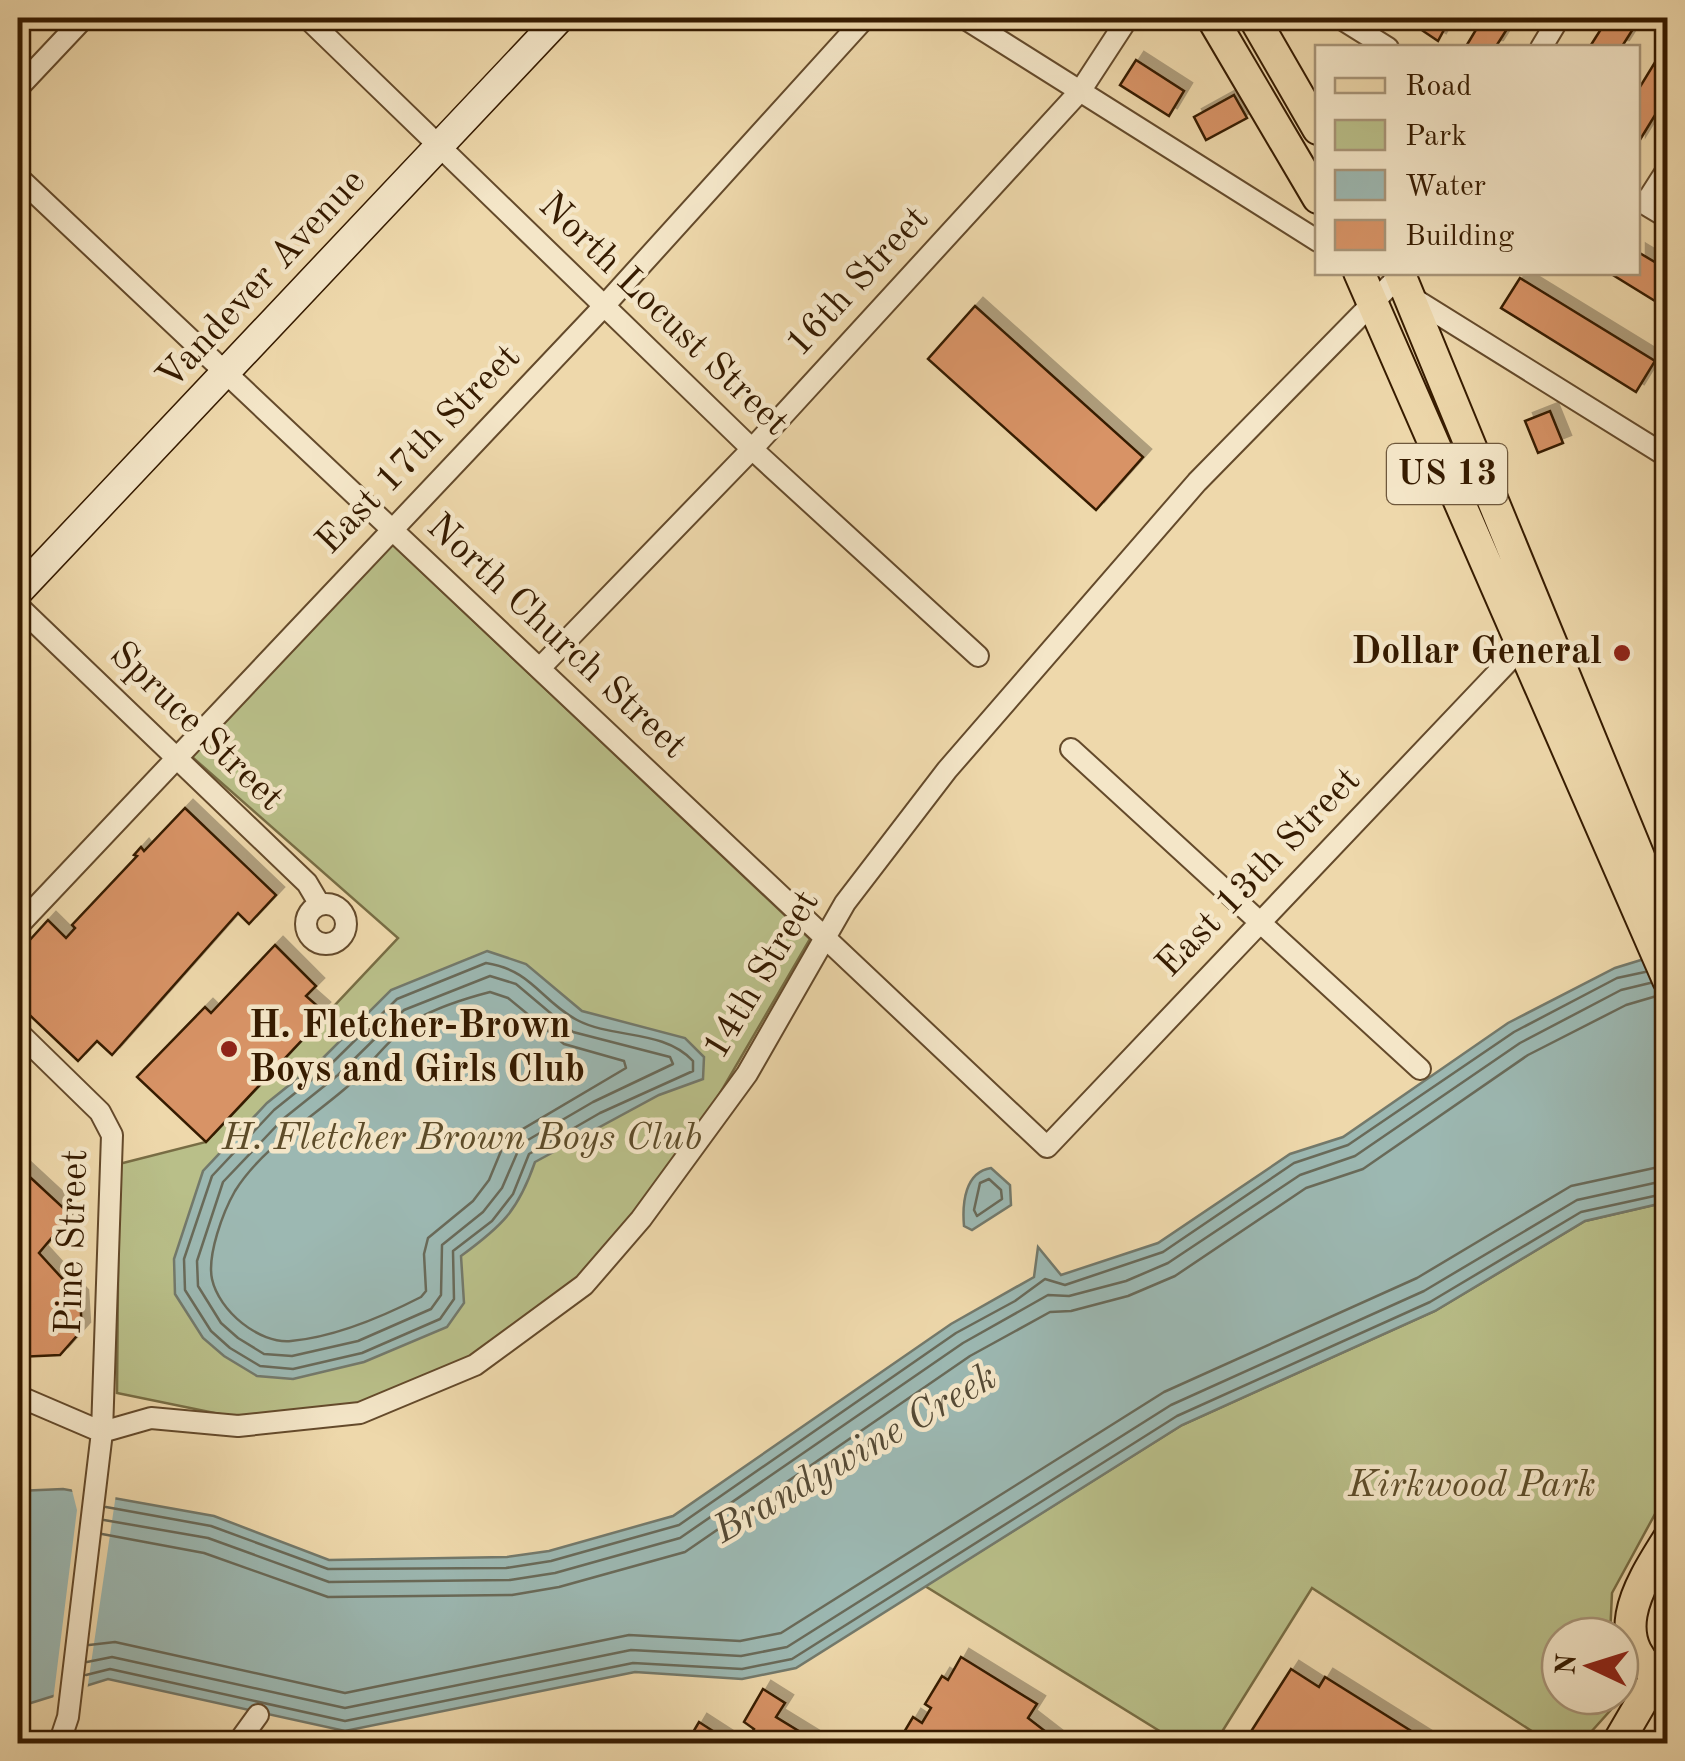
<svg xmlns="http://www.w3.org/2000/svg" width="1685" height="1761" viewBox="0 0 1685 1761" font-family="'Old Standard TT',serif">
<defs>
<filter id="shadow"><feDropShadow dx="8" dy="-8" stdDeviation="0" flood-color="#0004"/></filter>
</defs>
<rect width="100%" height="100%" fill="#eed8ab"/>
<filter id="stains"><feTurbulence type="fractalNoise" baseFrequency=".002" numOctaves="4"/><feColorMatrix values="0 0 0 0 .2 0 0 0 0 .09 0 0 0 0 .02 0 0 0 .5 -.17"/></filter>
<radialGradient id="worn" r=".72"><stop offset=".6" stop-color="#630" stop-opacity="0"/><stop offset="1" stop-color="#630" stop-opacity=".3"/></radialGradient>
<path fill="#b9bf89" stroke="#786d44" stroke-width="2.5" d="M391,543L810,939L705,1119L589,1279L453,1376L360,1405L234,1417L117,1393L119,1164L206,1142L398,938L191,756Z
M1667,1202V1492L1612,1593L1610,1636H1560V1696H1620V1668L1627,1692L1581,1743H1550L1312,1588L1215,1743H1179L925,1586L1182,1425L1435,1311L1585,1221Z"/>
<path fill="#9cb8b2" stroke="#73796b" stroke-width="2.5" d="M487,951L526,964L582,1011L685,1038L704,1057L703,1079L659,1095L535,1162C518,1211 502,1226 461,1256L464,1303L447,1327L364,1362L293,1379L257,1376L224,1356L203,1338L175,1294L174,1259L203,1171L267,1103L323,1058L391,990Z
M1667,952V1202L1585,1221L1435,1311L1182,1425L796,1668L742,1679L635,1672L345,1731L108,1679L18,1707V1491L63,1489L214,1516L329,1560L507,1557L549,1551L673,1516L951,1324L1034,1277L1038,1247L1061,1275L1158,1243L1290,1154L1343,1137L1508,1023L1615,968Z
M991,1168L1010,1185L1011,1205L972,1230L964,1226C962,1203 965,1172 991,1168Z"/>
<path fill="#eed8ab" d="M71,1486L116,1494L87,1691L53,1701L77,1510Z"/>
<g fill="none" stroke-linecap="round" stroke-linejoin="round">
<path stroke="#696a59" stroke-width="2.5" d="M486,963C532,970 541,1001 577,1020C613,1039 663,1029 693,1061V1071L600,1113L529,1154L513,1194L492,1221L453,1251L454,1299L440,1319L362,1353L293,1369L260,1366L230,1348L211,1331L185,1290L184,1259L212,1176L274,1110L330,1065L397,999Z
M490,976L516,984L573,1032L670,1057L673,1064L593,1102L521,1144L502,1188L483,1212L442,1245L441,1295L431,1309L358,1341L292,1356L264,1354L238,1338L221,1323L198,1286L197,1261L223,1182L283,1119L338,1075L404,1010Z
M490,992L508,998L564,1044L624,1061L626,1068L506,1139L489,1180L473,1201L428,1238L424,1254L426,1291L421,1297C382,1317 335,1337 291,1341C259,1344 219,1311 212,1279C207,1255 223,1212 235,1191C261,1149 310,1119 347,1087C369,1067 388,1039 412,1022C433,1009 467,998 490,992Z
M989,1179L1001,1190L1002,1199L977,1216L974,1210L980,1183Z
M106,1507L211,1526L328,1569L506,1568L551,1561L679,1525L956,1333L1015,1301L1045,1279L1065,1285L1163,1252L1294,1163L1348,1145L1514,1032L1617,978L1645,972
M104,1520L208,1538L329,1582L510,1580L555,1573L680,1538L963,1343L1048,1295L1069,1296L1126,1281L1168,1263L1300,1175L1355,1156L1520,1043L1621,990L1650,983
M102,1534L204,1553L328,1597L512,1595L559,1587L685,1552L970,1356L1050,1312L1071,1311L1128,1296L1175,1276L1306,1188L1363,1169L1528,1055L1626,1005L1660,995
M89,1645L115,1642L345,1693L629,1635L740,1641L781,1633L1164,1392L1417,1278L1571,1186L1668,1165
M87,1662L112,1657L345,1708L631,1650L741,1656L787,1647L1171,1405L1424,1291L1577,1200L1668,1180
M86,1675L110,1669L345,1721L633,1663L742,1669L792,1659L1177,1416L1430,1302L1581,1212L1668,1193"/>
</g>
<path fill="#d89366" stroke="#361b00" stroke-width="2.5" filter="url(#shadow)" d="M1431,18L1446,26L1438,41L1423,31Z
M1483,18H1514L1495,48H1465Z
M1608,18H1640L1621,48H1589Z
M1668,41V94L1638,143V90Z
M1136,60L1184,91L1169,116L1120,85Z
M1234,95L1247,118L1206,140L1194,117Z
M1638,252L1668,270V309L1608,272H1638Z
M1520,278L1655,361L1636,392L1501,308Z
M975,306L1143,457L1096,510L928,359Z
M1550,411L1563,443L1538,453L1525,421Z
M185,808L276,895L249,924L238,913L112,1055L97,1041L78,1061L18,1004V953L48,920L66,938L75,928L72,925L137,856L134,855L141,847L144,851Z
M275,945L316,986L306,996L322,1010L315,1017L320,1021L206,1142L137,1077L205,1007L211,1013Z
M18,1166L71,1215L39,1253L80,1298L82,1330L60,1355L18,1357Z
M961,1657L1037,1704L1028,1718L1054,1738L1051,1744H897L913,1717L922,1723L931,1708L925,1704L942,1676L948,1680Z
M1291,1669L1319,1687L1325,1677L1432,1744H1243Z
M763,1689L785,1703L776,1717L820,1744H745L754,1729L744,1722Z
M699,1722L733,1744H686Z"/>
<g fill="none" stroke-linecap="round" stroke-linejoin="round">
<defs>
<path id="street" d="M307,18L752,449L978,656
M964,18L1318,241
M1340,18L1388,48
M1541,48L1559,18
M18,88L84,18
M18,177L1047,1147L1522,647
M1638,200L1668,218
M1645,204L1668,168
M1411,297L1668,457
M18,606L307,883L320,905
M540,668L752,449L1081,90L1128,18
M1071,749L1420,1069
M306 924a20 20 0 1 1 40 0a20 20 0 1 1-40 0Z
M18,926L604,306L865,18
M18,1032L100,1112L112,1135L102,1432L68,1717L59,1744
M18,1396L102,1432
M102,1432L151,1418L238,1426L360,1413L475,1365L584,1285L641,1219L747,1074L845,903L947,770L1197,482L1403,272
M237,1744L258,1715"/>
<path id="secondary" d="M18,592L560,18"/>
<path id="primary" d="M1212,18L1318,198
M1254,18L1318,129
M1359,272L1668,980
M1399,272L1668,927
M1668,1539C1637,1588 1602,1643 1668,1683
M1617,1744L1666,1660"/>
</defs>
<use href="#street" stroke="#644a2b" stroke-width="24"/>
<use href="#secondary" stroke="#361b00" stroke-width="31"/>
<use href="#primary" stroke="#361b00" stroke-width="34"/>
<use href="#street" stroke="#f4e6c8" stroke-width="20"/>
<use href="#secondary" stroke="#f4e6c8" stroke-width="28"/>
<use href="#primary" stroke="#eed8ab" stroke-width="30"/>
</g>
<g fill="#8f2418" stroke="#f4e6c8" stroke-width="4">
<circle cx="1622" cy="653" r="10"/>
<circle cx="229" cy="1049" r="10"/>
</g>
<g text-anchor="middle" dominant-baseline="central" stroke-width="9" stroke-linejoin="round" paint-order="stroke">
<rect fill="#f4e6c8" stroke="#6f583c" stroke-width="2.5" x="1387" y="444" width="120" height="60" rx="8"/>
<g font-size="35" font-weight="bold" fill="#361b00">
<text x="1447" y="474">US 13</text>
</g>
<g font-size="38" fill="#361b00" stroke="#f4e6c8">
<text transform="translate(262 280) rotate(-47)">Vandever Avenue</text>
<text transform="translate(858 282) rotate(-47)">16th Street</text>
<text transform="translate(663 315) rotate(44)">North Locust Street</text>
<text transform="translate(419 450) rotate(-46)">East 17th Street</text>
<text transform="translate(556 637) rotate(43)">North Church Street</text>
<text transform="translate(196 727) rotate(44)">Spruce Street</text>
<text transform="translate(1259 873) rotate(-46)">East 13th Street</text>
<text transform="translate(762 975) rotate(-59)">14th Street</text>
<text transform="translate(73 1242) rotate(-88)">Pine Street</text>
</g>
<g font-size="38" font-weight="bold" fill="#361b00" stroke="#f4e6c8" text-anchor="end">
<text x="1602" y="653">Dollar General</text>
<text x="249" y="1027" text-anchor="start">H. Fletcher-Brown<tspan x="249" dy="44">Boys and Girls Club</tspan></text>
</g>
<g font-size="38" font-style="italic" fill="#5d4c29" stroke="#f4e6c8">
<text x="462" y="1139">H. Fletcher Brown Boys Club</text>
<text x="1472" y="1486">Kirkwood Park</text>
</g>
<g font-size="40" font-style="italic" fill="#554a35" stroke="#f4e6c8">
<text transform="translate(856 1455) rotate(-30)">Brandywine Creek</text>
</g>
</g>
<rect width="1685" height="1761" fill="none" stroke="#eed8ab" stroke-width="60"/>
<rect x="20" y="20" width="1645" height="1721" fill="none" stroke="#361b00" stroke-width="5"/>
<rect x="30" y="30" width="1625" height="1701" fill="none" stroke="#361b00" stroke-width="2.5"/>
<rect x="1315" y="45" width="325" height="230" fill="#f4e6c8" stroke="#a89578" stroke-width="2.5"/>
<rect x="1335" y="78" width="50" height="15" fill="#eed8ab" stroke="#a89578" stroke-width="2.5"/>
<text x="1405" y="95" font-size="30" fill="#361b00">Road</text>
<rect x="1335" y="120" width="50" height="30" fill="#b9bf89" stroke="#a89578" stroke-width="2.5"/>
<text x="1405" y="145" font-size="30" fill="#361b00">Park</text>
<rect x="1335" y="170" width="50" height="30" fill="#9cb8b2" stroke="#a89578" stroke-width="2.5"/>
<text x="1405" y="195" font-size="30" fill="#361b00">Water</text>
<rect x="1335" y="220" width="50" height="30" fill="#d89366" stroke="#a89578" stroke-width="2.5"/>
<text x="1405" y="245" font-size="30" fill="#361b00">Building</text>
<g transform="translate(1590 1666) rotate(274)"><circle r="48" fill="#f4e6c8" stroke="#a89578" stroke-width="2.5"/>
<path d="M0-8L18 38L0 25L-18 38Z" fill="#8f2418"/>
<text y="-15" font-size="28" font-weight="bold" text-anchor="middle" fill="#361b00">N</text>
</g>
<rect width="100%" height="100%" filter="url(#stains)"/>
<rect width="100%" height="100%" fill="url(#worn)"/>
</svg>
